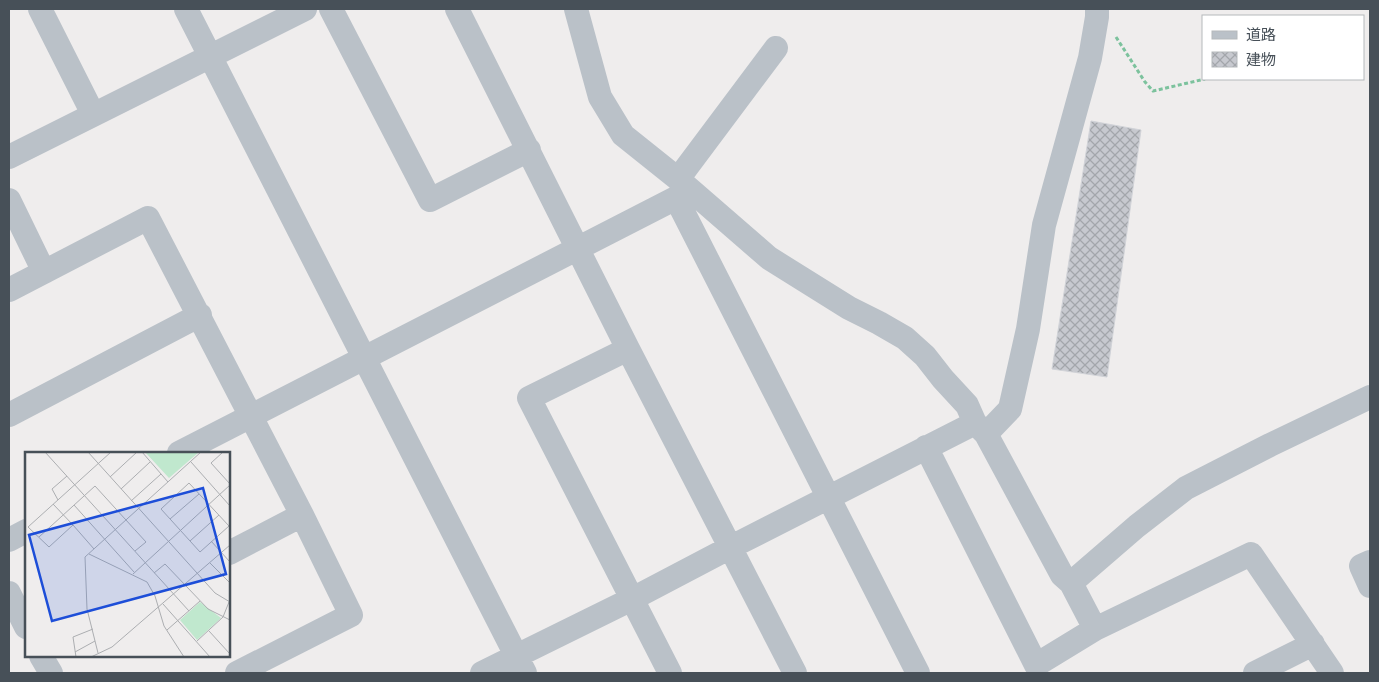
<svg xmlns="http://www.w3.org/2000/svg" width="1379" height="682" viewBox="0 0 1379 682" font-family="Ubuntu,'Noto Sans JP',sans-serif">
<defs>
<pattern id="building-cross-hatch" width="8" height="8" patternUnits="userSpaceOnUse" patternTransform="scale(1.25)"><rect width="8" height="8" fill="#c7c9cf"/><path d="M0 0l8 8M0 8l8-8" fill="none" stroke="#a3a6ab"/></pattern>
</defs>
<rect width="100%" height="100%" fill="#efeded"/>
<path fill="url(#building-cross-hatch)" stroke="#d1d3d8" d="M1091,121L1141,130L1107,377L1052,369Z"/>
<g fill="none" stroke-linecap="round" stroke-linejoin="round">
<path stroke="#7cc29d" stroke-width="3" stroke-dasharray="4 2.5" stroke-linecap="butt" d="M1116,37L1145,82L1153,91L1205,79"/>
<path stroke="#bac1c8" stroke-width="24" d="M40,9L93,114
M186,9L525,673
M331,9L430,200L529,150
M457,9L628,349L795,673
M576,9L600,97L623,135L678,179L769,258L849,308L879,323L905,338L925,356L943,379L967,405L975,423L986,434L1010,409L1028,329L1044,225L1090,58L1097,17V9
M9,157L305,9
M678,179L776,48
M676,198L918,673
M9,200L44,272
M9,290L148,218L302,515L351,615L237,673
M628,349L529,398L670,673
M9,415L200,315
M986,434L1062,575L1071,583L1095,629
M926,447L1036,665L1095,629L1251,554L1332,673
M179,453L676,198L689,190
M9,540L26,531
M229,553L302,515
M1370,562L1361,566L1370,586
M1071,583L1137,526L1186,488L1270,445L1370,397
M9,593L26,627
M41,656L51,673
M482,673L632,599L731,547L975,423
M1255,673L1313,644"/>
</g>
<g transform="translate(25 452)">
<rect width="205" height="205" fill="#efeded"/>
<path d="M120,0H174L144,26ZM175,150L196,166L172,188L155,168Z" fill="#c0e8ce"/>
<path fill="none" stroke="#acaeb1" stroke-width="1" d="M20,0L164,159M63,0L190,141L205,150M117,0L143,30M198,0L186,11L205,32M166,10L205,54M85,25L112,0M164,31L204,74L175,100L136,57ZM96,37L125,10M33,48L27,37L42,24M106,49L136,22M28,52L48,73M49,53L109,120M145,67L174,42M14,85L70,34L121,90L110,99M165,89L194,63M186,89L205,110M69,97L48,73L24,95L3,75L86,0M64,102L122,130L130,144L139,174L159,205M185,111L205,131M129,121L140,112L183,157L205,168M108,122L205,33M138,152L185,205M142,178L175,149M184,179L205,202M172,189L198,165L204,150M50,200L70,189M73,201L62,157L60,105L176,0M51,205L48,185L68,177M66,205L87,195L205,93"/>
<path fill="#1d4ed8" fill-opacity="0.15" stroke="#1d4ed8" stroke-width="2.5" d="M178,36L201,122L27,169L4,83Z"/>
<rect width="205" height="205" fill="none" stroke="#475058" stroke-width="2.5"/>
</g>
<rect width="1379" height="682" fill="none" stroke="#475058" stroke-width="20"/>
<rect x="1202" y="15" width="162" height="65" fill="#ffffff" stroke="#b5b9bc"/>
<rect x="1212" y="31" width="25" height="8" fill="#bac1c8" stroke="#b5b9bc"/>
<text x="1246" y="40" font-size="15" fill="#475058">道路</text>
<rect x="1212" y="52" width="25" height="15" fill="url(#building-cross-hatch)" stroke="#b5b9bc"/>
<text x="1246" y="65" font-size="15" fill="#475058">建物</text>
</svg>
